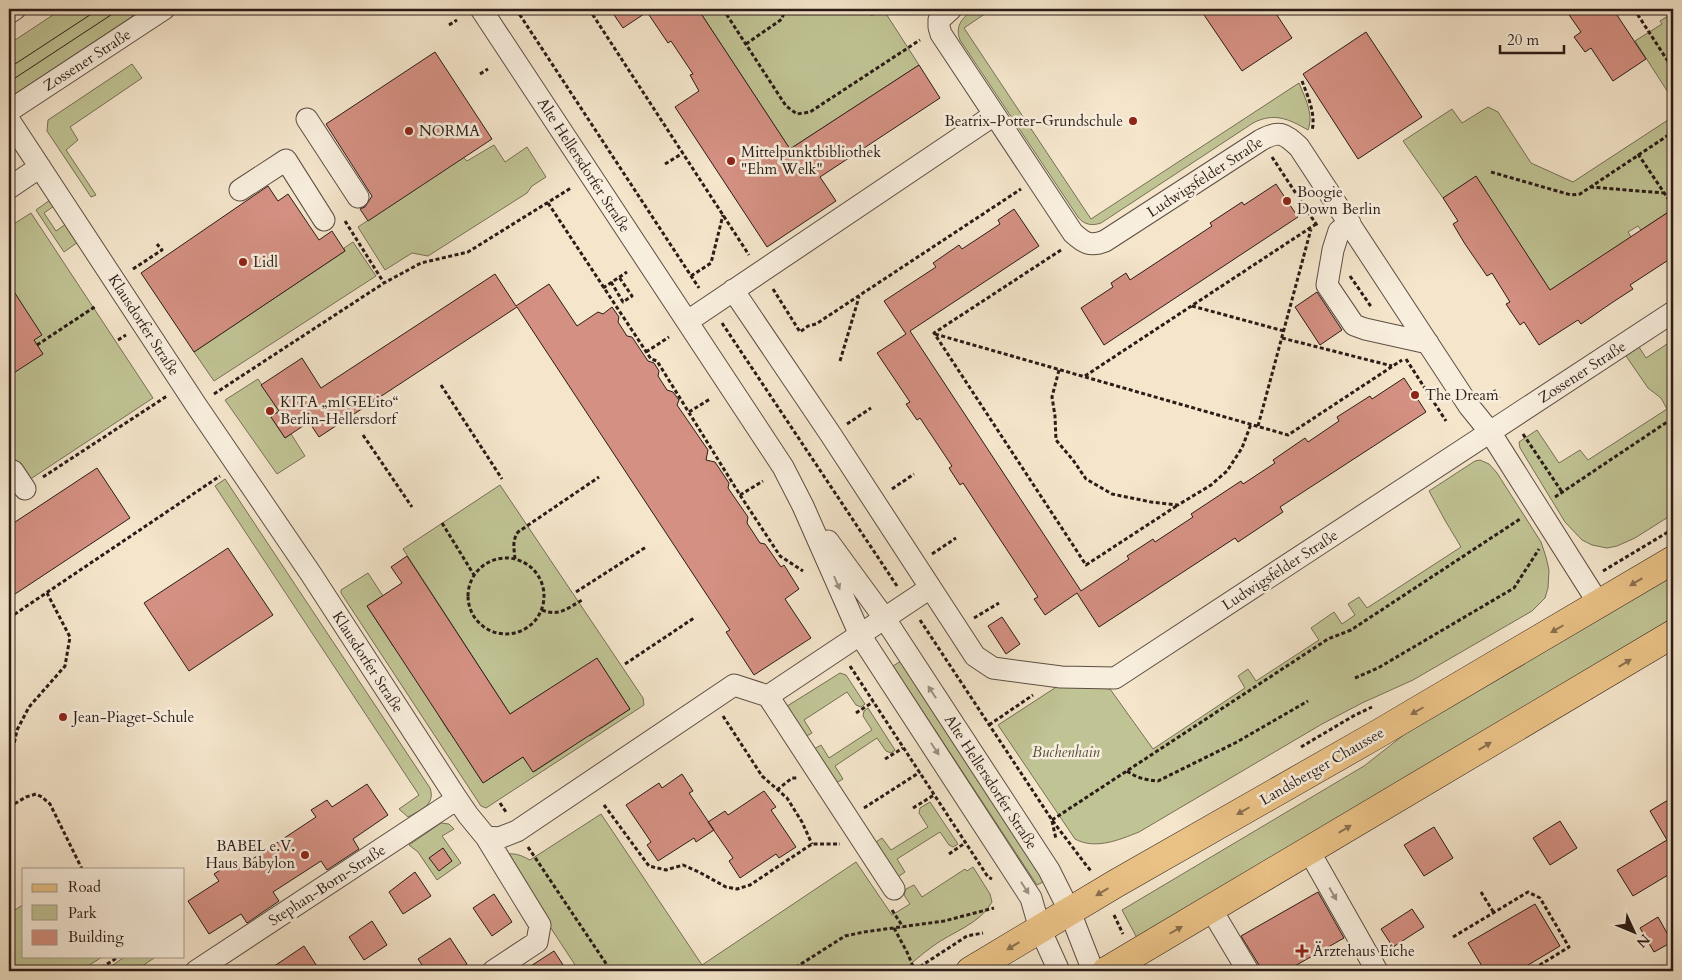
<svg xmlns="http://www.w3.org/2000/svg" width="1682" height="980" viewBox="0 0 1682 980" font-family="Cardo,serif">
<rect width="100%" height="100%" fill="#f4e5cb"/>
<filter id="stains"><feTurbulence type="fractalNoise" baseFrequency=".004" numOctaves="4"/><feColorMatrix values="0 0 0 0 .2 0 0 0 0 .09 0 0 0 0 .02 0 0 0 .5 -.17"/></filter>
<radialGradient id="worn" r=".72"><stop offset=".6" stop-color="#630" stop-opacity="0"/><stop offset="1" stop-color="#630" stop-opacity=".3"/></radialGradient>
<path fill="#c0c394" stroke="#767056" d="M62,9H128L133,16L9,98V44Z
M698,9H883L919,65L790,149Z
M975,9H992L964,28L1091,219L1299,83C1305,98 1314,114 1308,130C1289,119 1274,112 1253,123L1101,223C1092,226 1084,225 1078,217L960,40C954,25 964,16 975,9Z
M1673,13V100L1635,41L1662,24L1660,21Z
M132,64L142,78L70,127L78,140L66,150L96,195L91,197L47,131L48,120Z
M1488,107L1498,112L1531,163L1573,182L1671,118L1673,108V209L1641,230L1638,226L1628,232L1631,237L1554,297L1475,177L1443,198L1403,141L1452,109L1462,123Z
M494,145L505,162L527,147L546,177L532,186L527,193L428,256L412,253L385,270L358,227L463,157L467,161Z
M50,200L54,206L44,213L56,231L66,224L78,242L64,252L36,210Z
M31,213L153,398L29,480L9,475V227Z
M353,242L376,276L214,381L194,352L345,251L344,248Z
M1673,340V514L1635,538L1617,546L1607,548L1592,545L1582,540L1565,522L1520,448L1519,442L1537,430L1559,463L1580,450L1588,460L1667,409L1661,398L1648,388L1626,356L1639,347L1646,358Z
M258,379L279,411L271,417L285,438L291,434L305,456L277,474L225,400Z
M1480,460L1489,464L1497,473L1541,542L1546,557L1549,570L1548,588L1545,598L1532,611L1413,680L1362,703L1322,724L1139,832C1119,840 1095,850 1075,839L998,725L1061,684L1110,689L1153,749L1245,688L1238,676L1248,669L1256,681L1319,640L1311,628L1334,612L1342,624L1355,615L1348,604L1359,597L1367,608L1461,547L1446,522L1429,491L1475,461Z
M225,479L430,788C436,805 420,810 408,817L399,809L419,795L215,486Z
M500,485L643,698L644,705L486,808L481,806L341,593V590L368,573L383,596L367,606L393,646L455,705L439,716L449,732L465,721L457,743L483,783L523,757L534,772L573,746L563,730L579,720L590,736L630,709L597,659L510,714L403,549Z
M1673,572V622L1137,938L1122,910L1364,766L1410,730Z
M901,661L1045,881L1037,885L893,666Z
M840,673L846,675L865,704L861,707L856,705L847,692L804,720L812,733L805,737L784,708Z
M868,708L895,750L891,753L886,751L877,738L835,766L843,779L836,783L814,749L821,745L829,758L872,730L863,716L864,711Z
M930,802L958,844L953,847L949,845L940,832L897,859L905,872L898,877L873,847L876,842L882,838L891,850L928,827L919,813L920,808Z
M601,814L702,965L856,862L892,915L910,904L904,895L906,889L914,885L922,897L965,869L967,871L973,867L990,894L992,902C980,924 952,932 933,946C922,954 912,963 902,971H579L503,855C513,852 521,855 530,860Z
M441,823L449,824L454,829L442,836L461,863L437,880L418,852L409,845Z
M24,904V956L102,957L80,971H9V914Z
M126,956H157L135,971H104Z"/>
<path fill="#d49082" stroke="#2b1c17" d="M610,9H698L790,149L919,65L940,98L820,177L836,201L767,247L675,107L699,91L690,75L693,74L671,41L668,43L647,12L623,28Z
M1200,9H1273L1292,38L1242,71Z
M1565,9H1613L1646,59L1613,81L1591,48L1585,52L1574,37L1581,32Z
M1366,32L1422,117L1358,159L1303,74Z
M435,52L492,139L368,221L360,209L365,207L372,196L326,124Z
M1476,176L1550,290L1673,209V257L1630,285L1633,289L1613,302L1581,324L1578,320L1539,345L1524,322L1520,325L1506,304L1510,302L1492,273L1487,276L1465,244L1453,224L1458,221L1443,198Z
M1276,184L1298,217L1104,345L1081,308L1113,287L1111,283L1126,273L1130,280L1212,226L1210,223L1242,202L1244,205Z
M268,186L278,201L288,194L319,240L332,231L345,251L194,352L141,273Z
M1014,209L1039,246L910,331L1081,591L1129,559L1127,556L1153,539L1155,542L1193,517L1191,514L1241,481L1243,484L1275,463L1273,460L1305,438L1308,442L1339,421L1337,417L1370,396L1372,399L1404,378L1426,412L1280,507L1283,512L1238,542L1235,538L1099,627L1077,593L1045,615L1034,599L1038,597L963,483L960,485L949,468L952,466L920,418L917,420L906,404L910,402L877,353L906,334L884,301L936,267L933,263L959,245L962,249L1000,224L998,220Z
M495,274L516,306L549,284L577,326L598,312L603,314L612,307L619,317L618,322L627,336L632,337L648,361L654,363L659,371L658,376L667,390L673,392L679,400L677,405L708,450L706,460L715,462L729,483L728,488L748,517L747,523L760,543L765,544L781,567L784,565L799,589L785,599L811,638L754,675L726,632L730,630L517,307L319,437L309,422L285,438L271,417L279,411L261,385L302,358L321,388Z
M9,284L42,335L34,340L43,354L9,376Z
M1317,292L1342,330L1320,345L1295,307Z
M97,468L130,518L9,598V526Z
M228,548L273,615L189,671L144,603Z
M407,556L510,714L597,658L630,709L533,772L523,757L483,783L367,606L402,583L391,567Z
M1002,617L1020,644L1006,654L988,626Z
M682,774L693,791L689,793L714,830L696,842L694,838L658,861L647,845L651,842L626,805L659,783L662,788Z
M367,784L388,815L353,839L359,849L327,870L321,861L273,892L279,901L247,923L241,914L209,934L188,901L219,881L214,874L231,863L236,870L316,817L311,810L327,800L332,807Z
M764,791L776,807L771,810L796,847L779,858L776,854L740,878L729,861L733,858L708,822L725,811L728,815Z
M1673,797V872L1633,896L1617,870L1667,840L1650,811Z
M1560,821L1577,848L1550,865L1533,838Z
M1434,827L1453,858L1424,876L1404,845Z
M443,848L452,861L439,871L429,858Z
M415,872L431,896L403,914L389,892Z
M1318,892L1344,938L1286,971H1260L1259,965L1241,936Z
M494,894L512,922L492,936L473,908Z
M1535,904L1560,946L1518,971H1485L1468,943Z
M1412,909L1424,927L1393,947L1381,929Z
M1658,917L1672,942L1654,952L1640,928Z
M372,921L387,945L364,960L349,937Z
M450,938L467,964L457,971H426L418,959Z
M304,946L320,971H267Z
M554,951L567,971H523Z"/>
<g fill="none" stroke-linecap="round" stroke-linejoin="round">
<defs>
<path id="minor" d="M481,9L783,467L803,506L860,635L1031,898L1040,929L1059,971
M951,9L939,20V27L941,34L1073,233C1084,243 1090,247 1105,241L1261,140C1279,130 1284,133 1299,147L1469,406L1490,432L1599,604
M9,13L15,9
M9,111L164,9
M307,119L358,197
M9,120L196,405L311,574L457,799L468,815L486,837L540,925L537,942L493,971
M9,188L40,167
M240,190L286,160L324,220
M1350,223L1339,231L1333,250L1327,285L1354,325L1365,329L1428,343
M733,290L831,435L975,656L993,668L1061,677L1115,678L1673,312
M688,321L994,115
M13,471L25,489
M828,541L885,619L1049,870L1070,912L1093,971
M768,696L894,889
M768,696L930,588
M486,837L499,838L517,831L734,685L768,696
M1309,851L1377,971
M1211,909L1248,971
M196,971L457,799"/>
<path id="major" d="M970,971L1115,884L1376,735L1673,560
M1106,971L1673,634"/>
</defs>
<use href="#minor" stroke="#5d4e44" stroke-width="23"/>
<use href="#major" stroke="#2b1c17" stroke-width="29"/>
<path stroke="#2b1c17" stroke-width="3" stroke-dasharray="4 2.5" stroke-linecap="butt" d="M516,9L699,288
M589,9L749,255
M723,9L786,106L797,114L810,112L920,40
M867,9L870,14L881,13L889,9
M1634,9L1673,69
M449,25L457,20
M746,44L782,19L785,9
M480,74L488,69
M1302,81C1308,97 1316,114 1312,131
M1638,154L1673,206
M1272,157L1318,227
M665,164L683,153
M1491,172L1571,195L1580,194L1673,132
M1590,187L1664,193
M548,203L651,359L657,361L740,495L780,556L803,571
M345,221L384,283
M1061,250L934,333L1086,565L1178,505
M133,269L162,250L157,244
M691,276L711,263L723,215
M1350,276L1372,308
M611,282L623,302L632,296L619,277
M603,288L627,272
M773,289L800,332L808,326L816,324L1021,189
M1192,306L1284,331
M722,323L897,586
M935,334L1288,435L1402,360
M1282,338L1392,366
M118,340L126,335
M37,345L96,306
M646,352L669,337
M1406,359L1446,421
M840,361L859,297
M1059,370L1052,397L1055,416L1056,440L1073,460L1086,479L1112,494L1151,502L1178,505L1211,485L1227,471L1242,448L1251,424
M1085,376L1316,224
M441,385L502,479
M1494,390L1500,400
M214,394L384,283L421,263L468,252L571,188
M689,412L710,399
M847,424L871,408
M1258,426L1311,229
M1523,434L1562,492
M363,435L412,507
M43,477L167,396
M892,489L914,474
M740,495L763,481
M1555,497L1673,418
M442,523L474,575
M932,554L956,538
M468 596a38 38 0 1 1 76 0a38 38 0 1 1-76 0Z
M515,559C514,548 512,541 518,532L599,477
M1603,571L1673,529
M576,592L646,547
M542,610C559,617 568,608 582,600
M9,618L220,476
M974,618L999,603
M920,620L1052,820L1086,865L1091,871
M625,664L694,618
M850,666L988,877L992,879
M1355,678L1378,668L1514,588L1539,549
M856,713L873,702
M723,716L762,776L787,798L802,822L812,844
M989,725L1033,695
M1301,747L1355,715L1372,707
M885,759L903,748
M1127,771C1137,778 1146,780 1158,781L1235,743L1308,701
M777,790L792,778H798
M500,803L506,812
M604,805L649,866L666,870L683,865L699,872L726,887L737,889L750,885L812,844H840
M9,807L26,797L36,794L42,797L50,804L82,869
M864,808L920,772
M913,808L934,795
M9,813L13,804L11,759L17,730L29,707L65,666L70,637L47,593
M1052,820L1328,639L1351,630L1520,519
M1052,821L1056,839
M528,847L611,971
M949,854L965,843
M1481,892L1494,913
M892,910L903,927
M1114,915L1123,934
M894,928L907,952L915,971
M1453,937L1528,892L1540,898L1569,947L1530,971
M96,971L120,956
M790,971L845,936L864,932L944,921L994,908
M915,971L924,964L967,936L983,933"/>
<use href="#minor" stroke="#f8eedd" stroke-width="21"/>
<use href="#major" stroke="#eac286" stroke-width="28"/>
<path stroke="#2b1c17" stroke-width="1" d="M9,68L99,9
M9,82L120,9"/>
</g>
<defs><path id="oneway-solid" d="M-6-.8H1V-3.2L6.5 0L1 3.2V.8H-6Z" transform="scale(1.25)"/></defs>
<g fill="#8a6f4e">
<use href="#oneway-solid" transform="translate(1636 582) rotate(149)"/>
<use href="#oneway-solid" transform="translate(1557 629) rotate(150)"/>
<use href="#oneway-solid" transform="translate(1625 663) rotate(-31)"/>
<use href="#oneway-solid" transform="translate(1417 711) rotate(150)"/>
<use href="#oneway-solid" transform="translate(1485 746) rotate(-31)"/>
<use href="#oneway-solid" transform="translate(1243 811) rotate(150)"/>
<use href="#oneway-solid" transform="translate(1345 829) rotate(-31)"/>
<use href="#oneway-solid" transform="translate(1102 892) rotate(149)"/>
<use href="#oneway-solid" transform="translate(1176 930) rotate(-30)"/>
<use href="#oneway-solid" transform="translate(1013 946) rotate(149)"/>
</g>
<g fill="#9c9084">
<use href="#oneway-solid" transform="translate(837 583) rotate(66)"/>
<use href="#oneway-solid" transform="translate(932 692) rotate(-123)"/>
<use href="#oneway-solid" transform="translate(935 749) rotate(57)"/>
<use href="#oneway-solid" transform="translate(1025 888) rotate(57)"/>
<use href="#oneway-solid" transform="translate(1333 894) rotate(60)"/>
</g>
<g fill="#8f2418" stroke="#f8eedd" stroke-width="2">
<circle cx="1133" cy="121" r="5"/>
<circle cx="409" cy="131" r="5"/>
<circle cx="731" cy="161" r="5"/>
<circle cx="1287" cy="201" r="5"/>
<circle cx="243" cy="262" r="5"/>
<circle cx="1415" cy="395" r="5"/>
<circle cx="270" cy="411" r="5"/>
<circle cx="63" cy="717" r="5"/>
<circle cx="305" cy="855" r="5"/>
<path d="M1299.5 943.5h5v5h5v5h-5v5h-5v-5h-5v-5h5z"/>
</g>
<g text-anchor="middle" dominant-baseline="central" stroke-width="5" stroke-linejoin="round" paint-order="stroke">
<g font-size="15" fill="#2b1c17" stroke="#f8eedd">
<text transform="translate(87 60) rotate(-33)">Zossener Straße</text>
<text transform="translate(584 165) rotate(57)">Alte Hellersdorfer Straße</text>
<text transform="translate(1205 177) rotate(-33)">Ludwigsfelder Straße</text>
<text transform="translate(144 325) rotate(57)">Klausdorfer Straße</text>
<text transform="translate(1582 372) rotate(-33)">Zossener Straße</text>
<text transform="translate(1280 570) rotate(-33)">Ludwigsfelder Straße</text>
<text transform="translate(368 662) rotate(57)">Klausdorfer Straße</text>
<text transform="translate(1322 766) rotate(-30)">Landsberger Chaussee</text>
<text transform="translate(991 782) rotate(57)">Alte Hellersdorfer Straße</text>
<text transform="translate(327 885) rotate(-33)">Stephan-Born-Straße</text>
</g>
<g font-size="15" fill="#2b1c17" stroke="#f8eedd" text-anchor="start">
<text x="1123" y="121" text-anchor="end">Beatrix-Potter-Grundschule</text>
<text x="419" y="131">NORMA</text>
<text x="741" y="152">Mittelpunktbibliothek<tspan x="741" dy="17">"Ehm Welk"</tspan></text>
<text x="1297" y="192">Boogie<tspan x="1297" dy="17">Down Berlin</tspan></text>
<text x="253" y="262">Lidl</text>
<text x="1425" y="395">The Dream</text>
<text x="280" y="402">KITA „mIGELito“<tspan x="280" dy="17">Berlin-Hellersdorf</tspan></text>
<text x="73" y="717">Jean-Piaget-Schule</text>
<text x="295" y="846" text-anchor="end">BABEL e.V.<tspan x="295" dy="17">Haus Babylon</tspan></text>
<text x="1313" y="951">Ärztehaus Eiche</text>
</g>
<g font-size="15" font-style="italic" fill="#584e3c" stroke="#f8eedd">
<text x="1066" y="752">Buchenhain</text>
</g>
</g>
<rect width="1682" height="980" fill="none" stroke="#f4e5cb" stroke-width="30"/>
<rect x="10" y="10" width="1662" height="960" fill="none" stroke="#2b1c17" stroke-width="2.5"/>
<rect x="15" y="15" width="1652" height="950" fill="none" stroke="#2b1c17"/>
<rect x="22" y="868" width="162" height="90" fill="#f8eedd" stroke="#a69a8e"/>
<rect x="32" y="884" width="25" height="8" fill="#eac286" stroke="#a69a8e"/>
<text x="68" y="892" font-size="15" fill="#2b1c17">Road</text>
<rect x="32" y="905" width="25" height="15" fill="#c0c394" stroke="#a69a8e"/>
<text x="68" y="918" font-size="15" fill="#2b1c17">Park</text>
<rect x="32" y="930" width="25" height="15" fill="#d49082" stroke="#a69a8e"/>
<text x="68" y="942" font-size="15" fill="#2b1c17">Building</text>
<g transform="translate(1634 932) rotate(134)" stroke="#f8eedd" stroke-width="4" paint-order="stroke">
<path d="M0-4L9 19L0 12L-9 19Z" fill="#2b1c17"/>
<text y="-8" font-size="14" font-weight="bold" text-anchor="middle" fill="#2b1c17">N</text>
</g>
<path d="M1500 45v8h64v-8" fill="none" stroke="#2b1c17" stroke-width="2.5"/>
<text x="1507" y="45" font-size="15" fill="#2b1c17" stroke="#f8eedd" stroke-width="4" paint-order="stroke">20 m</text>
<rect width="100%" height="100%" filter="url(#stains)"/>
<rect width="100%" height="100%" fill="url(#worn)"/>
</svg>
